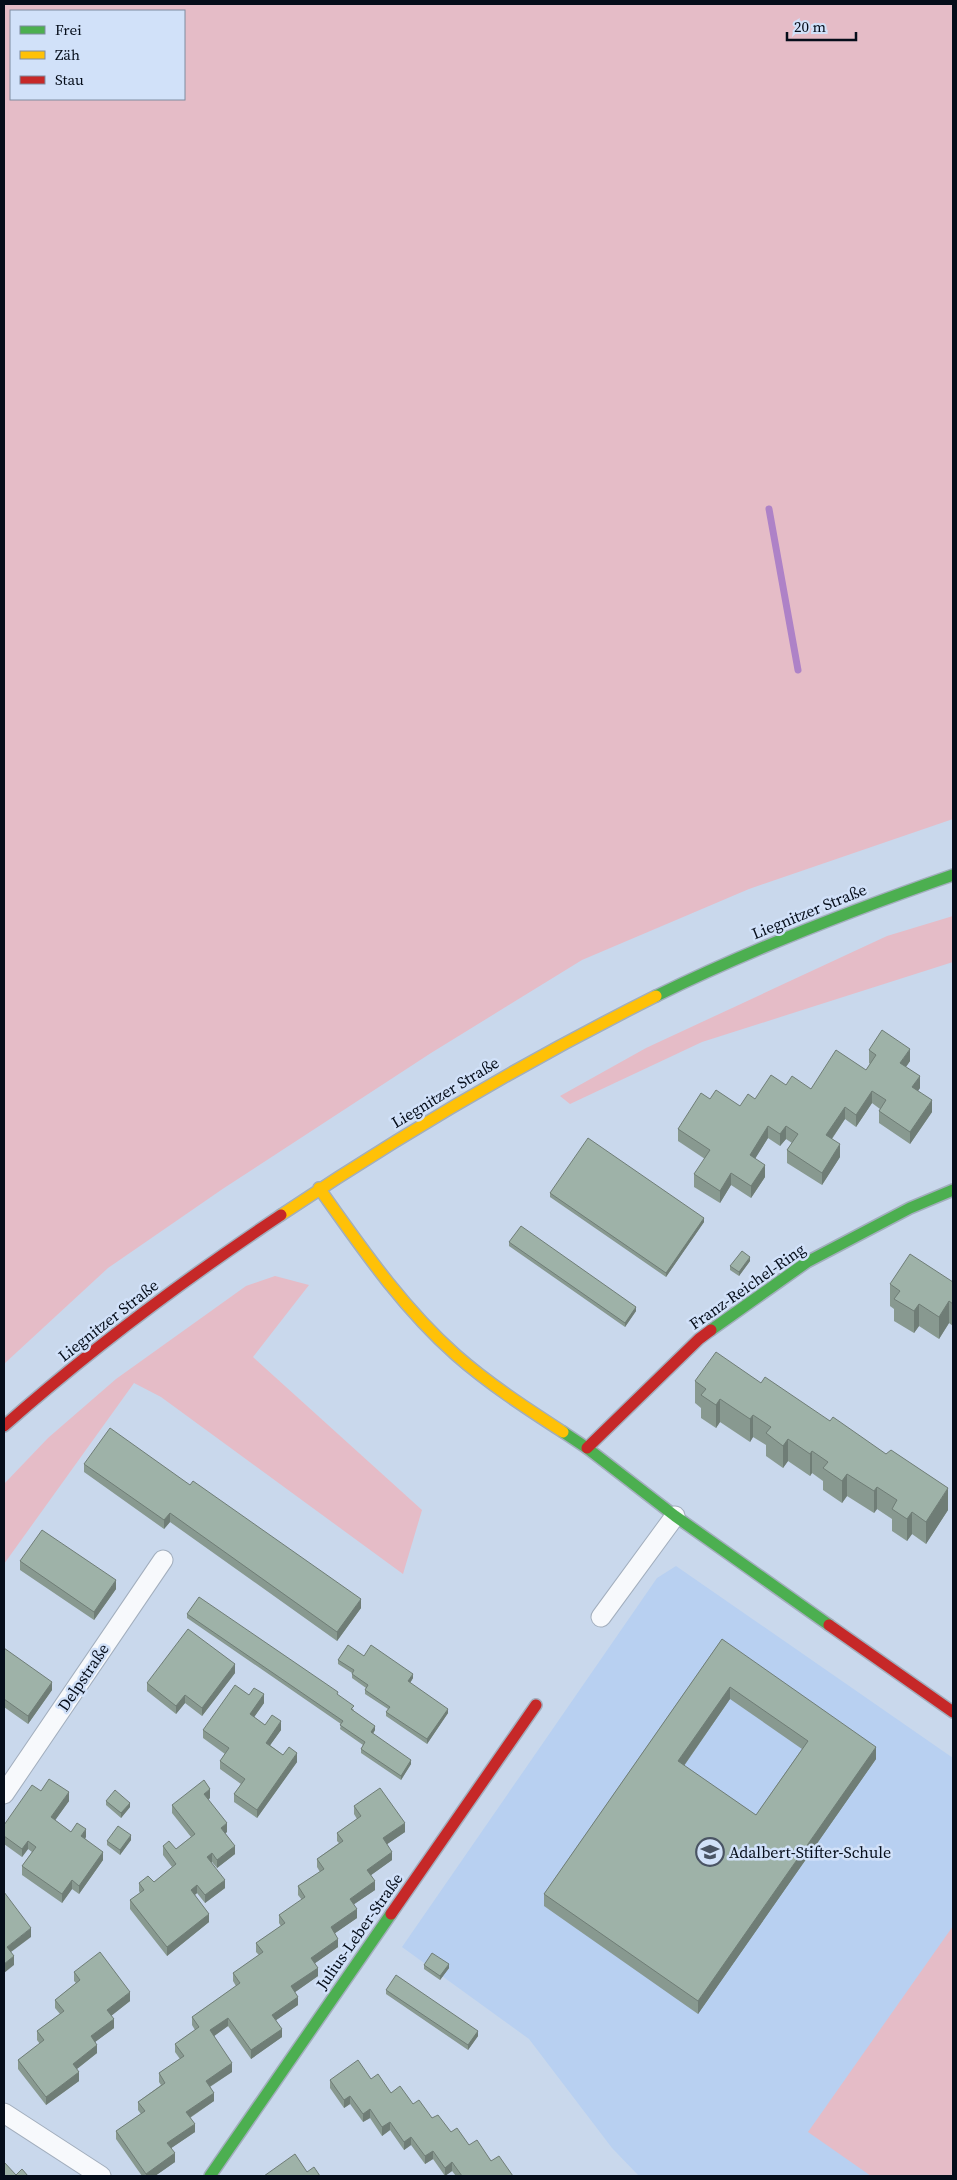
<svg xmlns="http://www.w3.org/2000/svg" width="957" height="2180" viewBox="0 0 957 2180" font-family="'Source Serif 4',serif">
<rect width="100%" height="100%" fill="#c9d8ec"/>
<path fill="#b8d0f1" d="M676,1566L953,1758V2176H639L612,2148L529,2039L402,1947L657,1578Z"/>
<path fill="#e5bcc7" fill-rule="evenodd" d="M4,4H953V819L749,889L582,960L431,1053L224,1188L108,1268L4,1364ZM11,11H184V99H11Z
M953,916V962L702,1042L570,1104L560,1096L646,1048L887,936Z
M275,1276L309,1285L253,1357L422,1510L403,1574L161,1397L134,1383L4,1564V1484L48,1438L116,1379L246,1286Z
M953,1926V2176H871L808,2132Z"/>
<g fill="none" stroke-linecap="round" stroke-linejoin="round">
<path stroke="#ae82c7" stroke-width="7" d="M769,509L798,670"/>
<defs>
<path id="street" d="M601,1617L675,1516
M4,1794L163,1560
M4,2113L101,2176"/>
<path id="fast" d="M656,996C752,949 852,910 953,875
M711,1330L807,1262L910,1208L953,1190
M563,1432L587,1448L675,1516L829,1625
M210,2176L391,1914"/>
<path id="slow" d="M319,1188C361,1247 401,1306 456,1355C489,1384 526,1408 563,1432
M281,1215C402,1134 526,1061 656,996"/>
<path id="jam" d="M4,1426C91,1349 185,1279 281,1215
M587,1448L699,1339L711,1330
M829,1625L953,1712
M391,1914L536,1705"/>
</defs>
<use href="#street" stroke="#a2aebd" stroke-width="21"/>
<use href="#fast" stroke="#a2aebd" stroke-width="14"/>
<use href="#slow" stroke="#a2aebd" stroke-width="14"/>
<use href="#jam" stroke="#a2aebd" stroke-width="14"/>
<use href="#street" stroke="#f7f9fc" stroke-width="19"/>
<use href="#fast" stroke="#4caf50" stroke-width="11"/>
<use href="#slow" stroke="#ffc107" stroke-width="11"/>
<use href="#jam" stroke="#c62828" stroke-width="11"/>
</g>
<path fill="#889990" fill-rule="evenodd" d="M869,1050L910,1061L906,1067L920,1088L918,1091L932,1112L910,1144L879,1123V1111L880,1109L872,1103L856,1127L845,1119L832,1139L840,1157L822,1185L787,1163V1150L792,1143L786,1139L780,1146L768,1138L755,1158L765,1177L751,1198L731,1185L720,1203L694,1187V1174L705,1159L678,1141V1129L710,1099L740,1106L786,1085L811,1089L866,1070L870,1064L869,1063Z
M550,1193L704,1222L666,1277L550,1197Z
M509,1242L636,1311L625,1327L509,1246Z
M750,1261L739,1276L730,1270V1266Z
M953,1282V1326L949,1323L939,1339L919,1326L914,1333L894,1321V1309L890,1306V1284Z
M695,1381L948,1510L926,1544L912,1534L907,1541L892,1531V1519L877,1509L874,1513L847,1496L842,1503L823,1490V1481L812,1473L810,1476L788,1461L783,1468L766,1456V1445L753,1437L750,1442L720,1422L716,1428L701,1418V1408L695,1403Z
M84,1464L361,1608L337,1641L170,1522L164,1529L84,1472Z
M20,1561L116,1589L94,1620L20,1570Z
M187,1614L338,1695L354,1710L353,1711L375,1730L373,1734L411,1764L401,1780L361,1753V1749L363,1745L340,1729L341,1724L187,1618Z
M722,1639L876,1759L698,2014L544,1906V1894ZM730,1699L802,1749L756,1815L684,1766Z
M4,1648L52,1690L28,1724L4,1707Z
M364,1656L413,1678L410,1683L448,1713L427,1744L386,1716V1712L388,1709L365,1694V1690L366,1688L352,1678V1673L338,1664V1660Z
M235,1673L202,1716L185,1703L176,1714L147,1691V1683Z
M249,1695L264,1703L254,1717L265,1725L281,1730L270,1745L283,1755L297,1762L257,1818L234,1802V1794L241,1784L220,1769V1761L225,1754L203,1738V1730Z
M41,1791L69,1801L55,1820L71,1832L86,1837L85,1838L103,1860L79,1894L72,1889L62,1903L22,1875V1866L32,1852L28,1849L22,1857L4,1844V1825Z
M210,1798L208,1800L227,1832L225,1833L235,1854L217,1868L212,1862H211L225,1888L205,1903L197,1893L195,1895L209,1922L167,1956L130,1909V1900L140,1893L139,1891V1883L154,1882L172,1867L163,1855V1846L176,1849L191,1837L172,1813V1805Z
M106,1801L130,1807L121,1818L106,1805Z
M354,1806L405,1832L387,1844L392,1860L371,1875L375,1890L354,1904L357,1918L335,1933L338,1947L315,1963L318,1976L295,1992L298,2005L276,2020L282,2037L251,2059L228,2026L214,2036L232,2072L210,2087L214,2101L190,2118L195,2132L171,2148L175,2162L155,2176H142L116,2139V2131L141,2114L138,2110V2102L161,2085L159,2082V2073L180,2059L175,2052V2044L195,2030L192,2025V2017L236,1986L233,1981V1973L259,1955L256,1952V1943L281,1926L279,1923V1915L302,1900L298,1895V1886L320,1872L317,1867V1859L339,1843L337,1841V1833L357,1819L354,1814Z
M131,1840L120,1855L107,1845V1841Z
M424,1965L449,1968L440,1980L424,1969Z
M74,1972L130,2001L111,2016L114,2028L95,2042L97,2053L77,2069L79,2081L46,2105L18,2069V2060L40,2044L37,2040V2031L60,2014L55,2008V2000L76,1983L74,1981Z
M386,1990L478,2036L468,2050L386,1994Z
M371,2079L391,2093L413,2104L451,2132L513,2176H456L452,2171L445,2176L433,2159L425,2164L411,2145L404,2150L390,2130L382,2136L370,2118L363,2122L350,2104L344,2108L330,2088V2080Z"/>
<path fill="#6f7d76" d="M910,1049V1061L900,1075V1063Z
M920,1076V1088L912,1099V1087Z
M872,1091V1103L856,1127V1115Z
M932,1100V1112L910,1144V1132Z
M845,1107V1119L826,1147V1135Z
M768,1126V1138L750,1167V1155Z
M786,1126V1139L780,1146V1134Z
M840,1144V1157L822,1185V1173Z
M765,1165V1177L751,1198V1186Z
M731,1173V1185L720,1203V1191Z
M704,1218V1222L666,1277V1273Z
M750,1257V1261L739,1276V1272Z
M949,1301V1323L939,1339V1317Z
M919,1304V1326L914,1333V1311Z
M636,1307V1311L625,1327V1323Z
M720,1399V1422L716,1428V1405Z
M753,1415V1437L750,1442V1419Z
M788,1439V1461L783,1468V1446Z
M812,1451V1473L810,1476V1454Z
M847,1474V1496L842,1503V1481Z
M877,1487V1509L874,1513V1491Z
M948,1488V1510L926,1544V1522Z
M912,1512V1534L907,1541V1519Z
M170,1513V1522L164,1529V1520Z
M116,1580V1589L94,1620V1612Z
M361,1599V1608L337,1641V1632Z
M235,1664V1673L202,1716V1708Z
M413,1674V1678L408,1686V1681Z
M52,1682V1690L28,1724V1716Z
M730,1687V1699L678,1774V1761Z
M264,1694V1703L250,1723V1714Z
M185,1695V1703L176,1714V1706Z
M448,1709V1713L427,1744V1739Z
M281,1721V1730L266,1751V1743Z
M375,1726V1730L371,1736V1732Z
M876,1747V1759L698,2014V2001Z
M297,1753V1762L257,1818V1810Z
M411,1760V1764L401,1780V1776Z
M210,1789V1798L204,1803V1794Z
M69,1792V1801L51,1826V1817Z
M130,1803V1807L121,1818V1813Z
M227,1823V1832L221,1837V1828Z
M405,1823V1832L383,1847V1838Z
M86,1829V1837L81,1844V1836Z
M131,1835V1840L120,1855V1850Z
M28,1841V1849L22,1857V1849Z
M235,1846V1854L217,1868V1860Z
M103,1852V1860L79,1894V1886Z
M392,1852V1860L367,1878V1870Z
M212,1853V1862L207,1865V1857Z
M72,1880V1889L62,1903V1894Z
M225,1880V1888L205,1903V1895Z
M375,1881V1890L350,1907V1899Z
M197,1885V1893L191,1898V1890Z
M357,1909V1918L331,1936V1927Z
M209,1914V1922L167,1956V1947Z
M31,1928V1937L7,1955V1947Z
M338,1939V1947L311,1966V1958Z
M14,1956V1965L4,1973V1964Z
M449,1964V1968L440,1980V1976Z
M318,1968V1976L291,1995V1986Z
M130,1992V2001L107,2019V2010Z
M298,1997V2005L272,2023V2015Z
M228,2018V2026L210,2039V2030Z
M114,2019V2028L91,2045V2036Z
M282,2029V2037L251,2059V2050Z
M478,2031V2036L468,2050V2045Z
M97,2045V2053L73,2072V2064Z
M232,2063V2072L206,2089V2081Z
M79,2072V2081L46,2105V2097Z
M214,2093V2101L186,2120V2112Z
M350,2096V2104L344,2108V2100Z
M370,2109V2118L363,2122V2114Z
M390,2122V2130L382,2136V2127Z
M195,2124V2132L167,2151V2143Z
M411,2137V2145L404,2150V2142Z
M433,2151V2159L425,2164V2156Z
M175,2153V2162L155,2176H146V2174Z
M452,2162V2171L445,2176V2168Z"/>
<path fill="#9eb2a8" stroke="#6f7d76" fill-rule="evenodd" d="M882,1030L910,1049L900,1063L920,1076L912,1087L932,1100L910,1132L879,1111L886,1100L872,1091L856,1115L845,1107L826,1135L840,1144L822,1173L787,1150L798,1134L786,1126L780,1134L768,1126L750,1155L765,1165L751,1186L731,1173L720,1191L694,1174L710,1150L678,1129L701,1093L710,1099L716,1090L740,1106L748,1094L755,1099L771,1075L786,1085L792,1076L811,1089L836,1050L866,1070L876,1055L869,1050Z
M588,1138L704,1218L666,1273L550,1193Z
M521,1226L636,1307L625,1323L509,1242Z
M742,1251L750,1257L739,1272L730,1266Z
M910,1254L953,1282V1304L949,1301L939,1317L919,1304L914,1311L894,1299L900,1291L890,1284Z
M716,1352L761,1383L765,1377L830,1421L833,1417L886,1454L891,1450L948,1488L926,1522L912,1512L907,1519L892,1509L897,1500L877,1487L874,1491L847,1474L842,1481L823,1468L828,1462L812,1451L810,1454L788,1439L783,1446L766,1433L771,1427L753,1415L750,1419L720,1399L716,1405L701,1395L706,1389L695,1381Z
M110,1428L190,1485L193,1481L361,1599L337,1632L170,1513L164,1520L84,1464Z
M42,1530L116,1580L94,1612L20,1561Z
M199,1597L338,1692L337,1694L354,1706L351,1709L375,1726L371,1732L411,1760L401,1776L361,1749L365,1742L340,1725L343,1721L187,1614Z
M188,1629L235,1664L202,1708L185,1695L176,1706L147,1683Z
M722,1639L876,1747L698,2001L544,1894ZM730,1687L808,1741L756,1815L678,1761Z
M348,1645L364,1656L371,1645L413,1674L408,1681L448,1709L427,1739L386,1712L390,1707L365,1690L368,1685L352,1674L354,1670L338,1660Z
M4,1648L52,1682L28,1716L4,1699Z
M235,1685L249,1695L254,1688L264,1694L250,1714L265,1725L272,1715L281,1721L266,1743L283,1755L289,1747L297,1753L257,1810L234,1794L245,1779L220,1761L229,1748L203,1730Z
M49,1779L69,1792L51,1817L71,1832L77,1823L86,1829L81,1836L103,1852L79,1886L72,1880L62,1894L22,1866L36,1847L28,1841L22,1849L4,1836V1825L32,1785L41,1791Z
M204,1780L210,1789L204,1794L227,1823L221,1828L235,1846L217,1860L212,1853L207,1857L225,1880L205,1895L197,1885L191,1890L209,1914L167,1947L130,1900L144,1890L139,1883L148,1876L154,1882L176,1864L163,1846L169,1841L176,1849L195,1834L172,1805Z
M380,1788L405,1823L383,1838L392,1852L367,1870L375,1881L350,1899L357,1909L331,1927L338,1939L311,1958L318,1968L291,1986L298,1997L272,2015L282,2029L251,2050L228,2018L210,2030L232,2063L206,2081L214,2093L186,2112L195,2124L167,2143L175,2153L146,2174L116,2131L145,2111L138,2102L165,2083L159,2073L184,2056L175,2044L199,2027L192,2017L240,1983L233,1973L263,1952L256,1943L285,1923L279,1915L305,1897L298,1886L324,1869L317,1859L343,1841L337,1833L361,1816L354,1806Z
M115,1790L130,1803L121,1813L106,1801Z
M118,1826L131,1835L120,1850L107,1841Z
M4,1892L31,1928L7,1947L14,1956L4,1964Z
M100,1952L130,1992L107,2010L114,2019L91,2036L97,2045L73,2064L79,2072L46,2097L18,2060L44,2040L37,2031L64,2011L55,2000L80,1980L74,1972Z
M432,1953L449,1964L440,1976L424,1965Z
M396,1975L478,2031L468,2045L386,1990Z
M358,2060L371,2079L378,2074L391,2093L400,2086L413,2104L419,2100L432,2118L438,2115L451,2132L457,2128L469,2145L477,2140L491,2161L499,2156L513,2176H462L452,2162L445,2168L433,2151L425,2156L411,2137L404,2142L390,2122L382,2127L370,2109L363,2114L350,2096L344,2100L330,2080Z
M295,2154L307,2172L314,2167L320,2176H264Z
M4,2162L16,2175L22,2169L28,2176H4Z"/>
<defs>
<symbol id="school-ring" viewBox="-11 -11 22 22"><circle r="9.5" fill="#d1e1f9" stroke="#4a5464" stroke-width="1.5"/><path d="M0-5L7-2L0 1L-7-2ZM-4 1L0 2.5L4 1V4Q0 6-4 4Z" fill="#4a5464"/></symbol>
</defs>
<g fill-rule="evenodd">
<use href="#school-ring" x="694" y="1836" width="32" height="32"/>
</g>
<g text-anchor="middle" dominant-baseline="central" stroke-width="5" stroke-linejoin="round" paint-order="stroke">
<g font-size="16" fill="#050d1a" stroke="#d1e1f9">
<text transform="translate(809 911) rotate(-22)">Liegnitzer Straße</text>
<text transform="translate(445 1092) rotate(-31)">Liegnitzer Straße</text>
<text transform="translate(747 1286) rotate(-35)">Franz-Reichel-Ring</text>
<text transform="translate(108 1320) rotate(-38)">Liegnitzer Straße</text>
<text transform="translate(83 1677) rotate(-56)">Delpstraße</text>
<text transform="translate(359 1931) rotate(-55)">Julius-Leber-Straße</text>
</g>
<g font-size="16" fill="#050d1a" stroke="#d1e1f9" text-anchor="start">
<text x="729" y="1852">Adalbert-Stifter-Schule</text>
</g>
</g>
<rect width="957" height="2180" fill="none" stroke="#050d1a" stroke-width="10"/>
<rect x="10" y="10" width="175" height="90" fill="#d1e1f9" stroke="#7f8ca0"/>
<rect x="20" y="26" width="25" height="8" fill="#4caf50" stroke="#7f8ca0"/>
<text x="55" y="35" font-size="15" fill="#050d1a">Frei</text>
<rect x="20" y="51" width="25" height="8" fill="#ffc107" stroke="#7f8ca0"/>
<text x="55" y="60" font-size="15" fill="#050d1a">Zäh</text>
<rect x="20" y="76" width="25" height="8" fill="#c62828" stroke="#7f8ca0"/>
<text x="55" y="85" font-size="15" fill="#050d1a">Stau</text>
<path d="M787 32v8h69v-8" fill="none" stroke="#050d1a" stroke-width="2.5"/>
<text x="794" y="32" font-size="15" fill="#050d1a" stroke="#d1e1f9" stroke-width="4" paint-order="stroke">20 m</text>
</svg>
